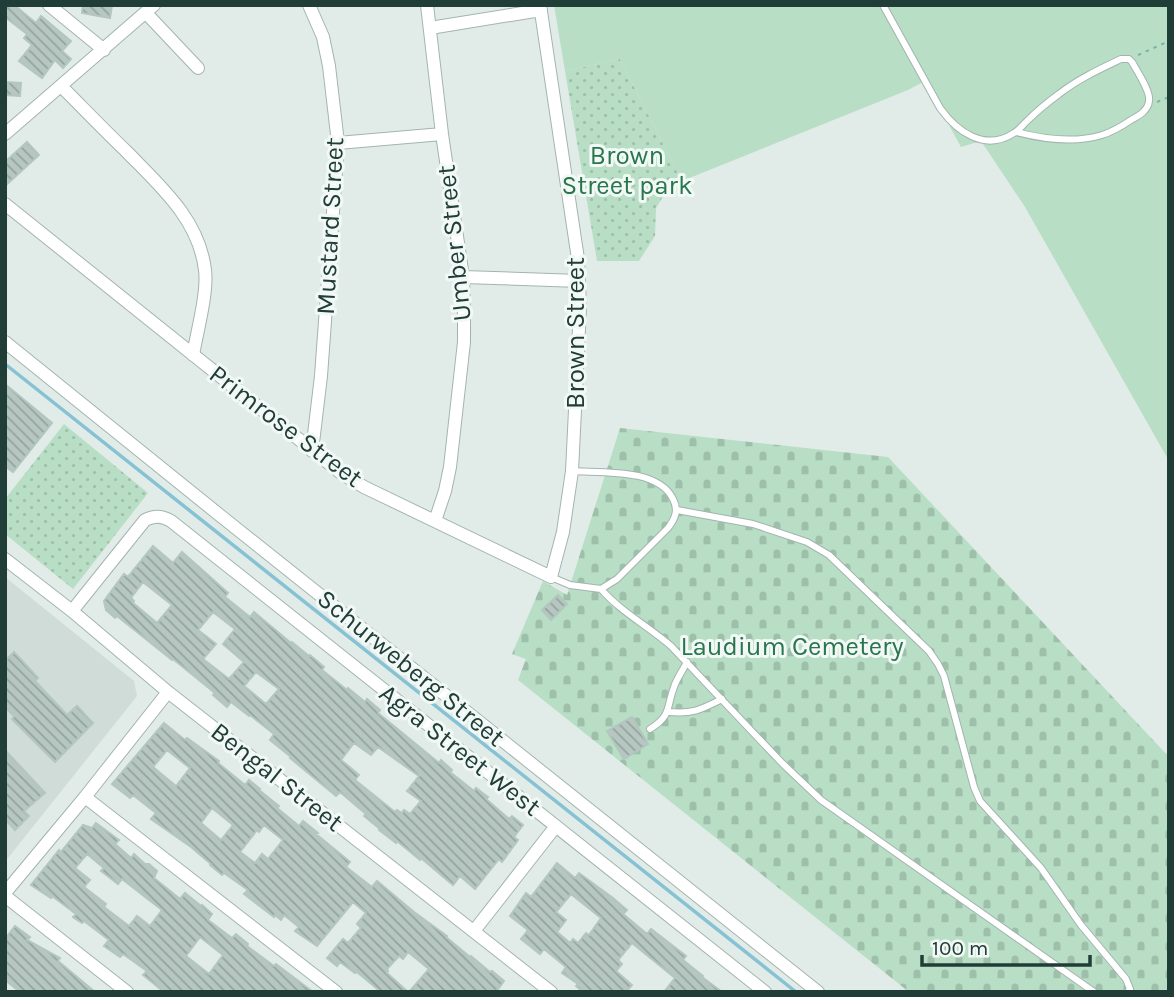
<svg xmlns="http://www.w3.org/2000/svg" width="1174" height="997" viewBox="0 0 1174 997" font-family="Karla,sans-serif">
<defs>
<pattern id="grass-dots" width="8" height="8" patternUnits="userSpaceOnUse" patternTransform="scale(1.75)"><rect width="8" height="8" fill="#b8dec5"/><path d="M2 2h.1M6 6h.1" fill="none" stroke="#9ebfaa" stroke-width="1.8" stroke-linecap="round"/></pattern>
<pattern id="cemetery-stones" width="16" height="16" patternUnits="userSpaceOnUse" patternTransform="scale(1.75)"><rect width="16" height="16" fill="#b8dec5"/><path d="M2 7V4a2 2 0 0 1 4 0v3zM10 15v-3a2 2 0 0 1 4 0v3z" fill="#9ebfaa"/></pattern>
<pattern id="building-back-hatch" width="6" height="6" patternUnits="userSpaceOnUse" patternTransform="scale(1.75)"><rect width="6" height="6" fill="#b6c7c1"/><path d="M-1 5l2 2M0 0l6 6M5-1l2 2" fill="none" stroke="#94a39e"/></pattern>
</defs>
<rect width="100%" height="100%" fill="#e1ece8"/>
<path fill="#cfdcd7" d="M5,577L134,681L137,696L8,858H5Z"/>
<path fill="url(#grass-dots)" d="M620,59L682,181L667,190L656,208L655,236L639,261H597L565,71Z
M64,424L148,493L73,589L5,534V499Z"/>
<path fill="url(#cemetery-stones)" d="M620,428L888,457L1169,757V992H909L518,680L526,659L512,654L543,581L567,595Z"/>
<path fill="#b8dec5" d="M554,5H1169V461L1025,207L981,141L961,147L925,81L908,90L682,181L620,59L565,71Z"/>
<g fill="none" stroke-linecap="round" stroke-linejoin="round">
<path stroke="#86c2d3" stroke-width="3.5" d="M5,364L796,992"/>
</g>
<path fill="url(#building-back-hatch)" stroke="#b3c6bf" stroke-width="2" fill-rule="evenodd" d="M8,5H14L36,23L41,16L71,41L62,51L71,59L63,68L55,60L42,78L19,61L32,45L24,38L27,34L5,17V8Z
M83,5H112L110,18L82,13Z
M5,82L21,83L20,96L5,95Z
M27,142L39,155L5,186V162Z
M5,384L52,423L13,472L5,466Z
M153,546L173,563L182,552L228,593L225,597L250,617L254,612L291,643L292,642L309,656L310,655L324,667L322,670L347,690L348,688L365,702L367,699L380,710L378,713L439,763L441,760L452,770L450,772L474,791L476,788L488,797L486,799L509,819L512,816L523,825L514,837L518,840L502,862L499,859L475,889L460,876L453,885L421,858L420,860L397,841L396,843L379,830L380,829L364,816L366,814L340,792L336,796L290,758L291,757L270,740L274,734L250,715L249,716L231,702L227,707L213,695L215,693L173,659L172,660L117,616L115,618L106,610L104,601L124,574L128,577ZM143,582L172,605L157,623L133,603L134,601L131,598ZM213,612L235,629L223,644L244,662L229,679L203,659L216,644L198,630ZM256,672L279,689L266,704L244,686ZM354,743L371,755L378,747L419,776L407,791L421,801L410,814L404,810L402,813L397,810L395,812L355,780L359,775L341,760Z
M558,595L567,604L551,620L542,610Z
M14,652L38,678L35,681L67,715L77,706L93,723L55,762L12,719L14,716L5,707V661Z
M632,717L648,744L624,759L607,731Z
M164,723L185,740L187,738L219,761L218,763L245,785L249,780L260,789L259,790L279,806L277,808L299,826L303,821L318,833L316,834L350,862L346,867L372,887L377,881L414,912L447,936L446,937L470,957L471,956L490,972L492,971L504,981L496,992H409L429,969L408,952L403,959L399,956L387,969L388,971L387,973L408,992H381L357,972L355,973L340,962L337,966L327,958L343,939L348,943L361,928L357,924L366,913L353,902L317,946L295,931L299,927L284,915L281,920L275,915L274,917L244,894L248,890L224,873L222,875L210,865L211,864L191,847L151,819L156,813L133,795L130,798L112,784ZM167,750L190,768L176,786L153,767ZM212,808L233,825L221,840L201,823ZM264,825L283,840L268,859L262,854L255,863L240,852L257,830L259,832Z
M5,750L45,793L24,811L29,816L15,830L5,819Z
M96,823L119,840L115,844L131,858L134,854L145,864H149L157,871L154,878L180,899L185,893L201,906L202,905L212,914L208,920L232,938L236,934L248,944L247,946L274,966L276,964L313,992H164L143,975L147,971L123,954L120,957L104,946L109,940L84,921L82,923L73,917L76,914L52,896L51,898L31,885L59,850L61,852L83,825L92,828ZM87,854L104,868L101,871L118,884L122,879L162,910L150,926L137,916L129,926L104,907L106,904L84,887L90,880L75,868ZM200,937L223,955L209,974L186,956Z
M557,863L575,878L579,873L613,898L627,910L623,914L647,934L651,929L686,956L683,960L703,976L702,977L722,992H664L675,978L632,943L618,960L622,964L616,971L632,985L626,992H583L576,986L578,984L562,973L566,967L544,949L540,954L521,939L528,930L510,916L526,893L531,897ZM571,894L601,918L589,935L586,933L578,943L573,939L570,943L557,932L566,920L556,912Z
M15,926L30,937L27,940L60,958L58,961L95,992H20L5,980V939Z"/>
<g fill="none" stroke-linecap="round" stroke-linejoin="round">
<defs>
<path id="service" d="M883,5L940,108C957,132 985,152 1014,133C1019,130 1022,126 1026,122C1036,112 1048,102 1059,94C1078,79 1100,69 1121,59H1129L1132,62C1137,71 1151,92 1149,101C1148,111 1138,116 1131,120C1122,126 1112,132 1102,135C1076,143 1043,139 1016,132
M572,471C602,473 658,468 673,499C679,510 675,519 668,528L617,579L601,589
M677,510L753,524L807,542L829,555L929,651L938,664L944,676L974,787L980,801L1041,868L1081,925L1126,979L1130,989L1128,992
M551,577L570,585L601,589
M601,589C621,612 648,626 671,646L782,763L821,800L1094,992
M669,712C693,714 700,710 722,699
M650,729C672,715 666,708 674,687C677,678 683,670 687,662"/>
<path id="minor" d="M49,5L104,50
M309,5L323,37L329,66L338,143L321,376L312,451
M427,5L442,134L463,277L464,317V342L450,467L445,491L435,521
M146,13L198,68
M430,28L541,10
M61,86C83,108 104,130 126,151C160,186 199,219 205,270C208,292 197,332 193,355
M5,134L154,5
M338,143L442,134
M5,204L341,473L364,487L551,577L563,532L572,471L580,308L578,259L540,5
M463,277L579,281
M5,342L217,513L818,992
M5,559L72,611L168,692L551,992
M72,611L145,520C155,515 162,516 171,521L765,992
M85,797L336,992
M5,893L85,797L168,692
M5,896L127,992
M474,931L556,826"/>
</defs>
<use href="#service" stroke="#a3b4af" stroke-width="8"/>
<use href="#minor" stroke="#a3b4af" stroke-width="14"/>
<path stroke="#80b1a5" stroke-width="2" stroke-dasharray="3.5 5" stroke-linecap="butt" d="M1138,55L1169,41
M1157,102L1169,97"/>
<use href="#service" stroke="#fff" stroke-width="6"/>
<use href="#minor" stroke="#fff" stroke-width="12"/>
</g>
<g text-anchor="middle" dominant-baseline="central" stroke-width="6" stroke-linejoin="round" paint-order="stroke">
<g font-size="26" fill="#29764c" stroke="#f1f8f5">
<text x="627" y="155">Brown<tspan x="627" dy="30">Street park</tspan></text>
<text x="792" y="646">Laudium Cemetery</text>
</g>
<g font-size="26" fill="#203d37" stroke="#f1f8f5">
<text transform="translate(330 226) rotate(-87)">Mustard Street</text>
<text transform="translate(454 243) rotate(-96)">Umber Street</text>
<text transform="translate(575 333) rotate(-90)">Brown Street</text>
<text transform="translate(286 426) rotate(37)">Primrose Street</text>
<text transform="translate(411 668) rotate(39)">Schurweberg Street</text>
<text transform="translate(460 750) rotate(38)">Agra Street West</text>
<text transform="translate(277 777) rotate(38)">Bengal Street</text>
</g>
</g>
<rect width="1174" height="997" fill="none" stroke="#203d37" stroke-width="14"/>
<path d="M922 955v10h168v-10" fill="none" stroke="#203d37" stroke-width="3.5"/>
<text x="932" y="955" font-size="21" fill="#203d37" stroke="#f1f8f5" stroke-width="5" paint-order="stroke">100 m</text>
</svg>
